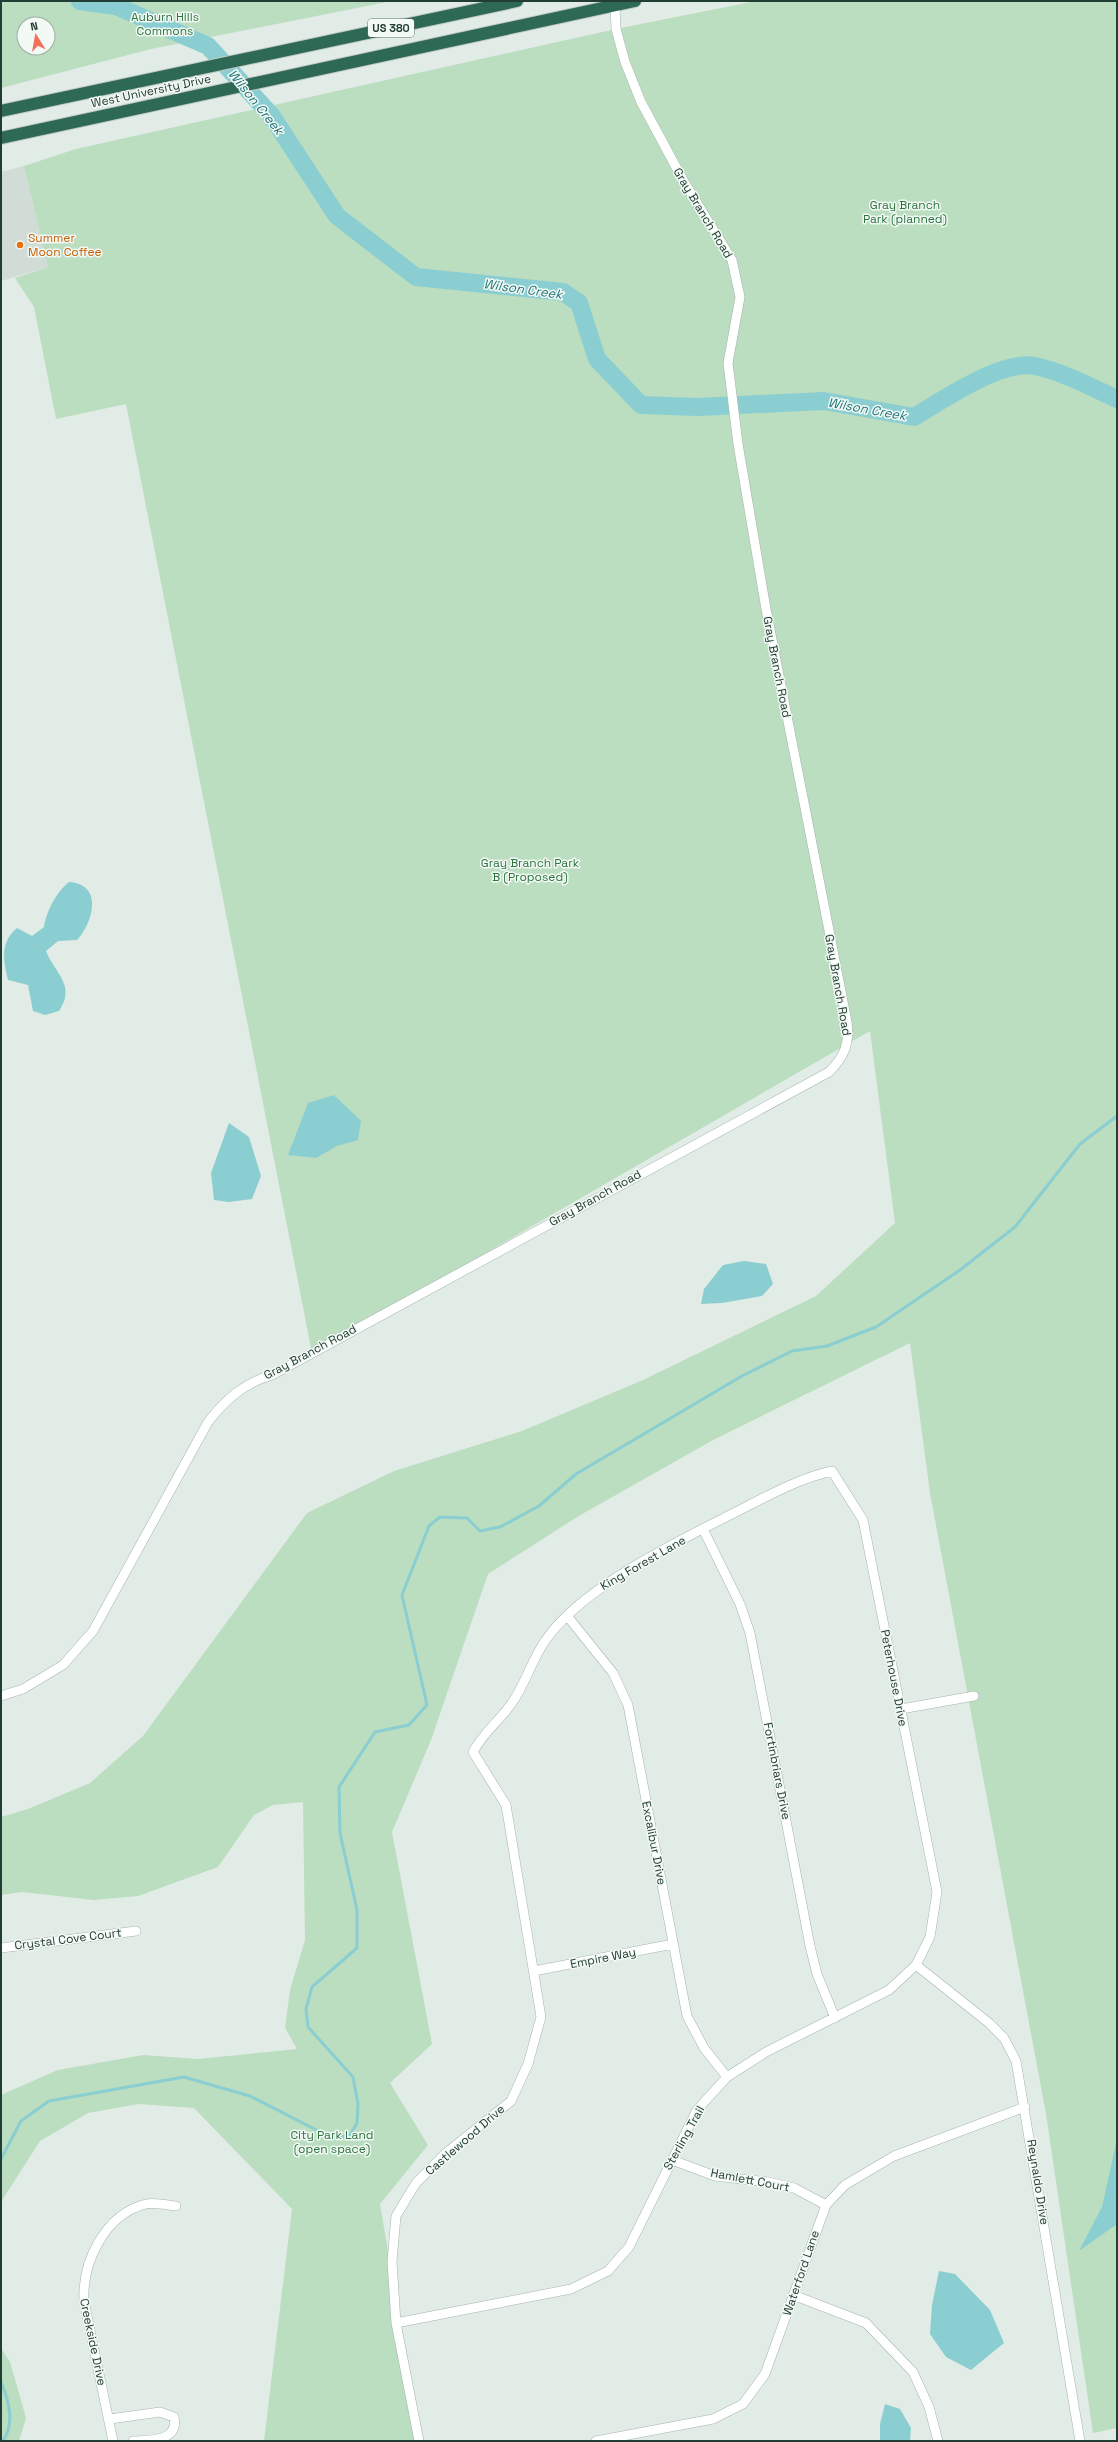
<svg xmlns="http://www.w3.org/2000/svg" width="1118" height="2442" viewBox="0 0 1118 2442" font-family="'Space Grotesk',sans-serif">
<rect width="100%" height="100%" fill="#e2ece6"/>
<path fill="#d0dcd5" d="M24,166L48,267L1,281V172Z"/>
<path fill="#bbddc0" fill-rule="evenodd" d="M1,1H392L151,49L1,88ZM24,24H48V48H24Z
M756,1H1117V2428L1093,2433L1046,2114L930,1493L910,1343L713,1440L577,1517L488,1574L431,1740L392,1832L432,2044L390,2083L428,2145L380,2204L420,2441H264L292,2209L194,2108L139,2104L88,2113L40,2141L1,2202V2095L58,2070L143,2055L198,2059L297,2049L285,2028L290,1990L305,1940L303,1802L273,1805L254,1815L218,1867L138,1896L94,1900L22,1892L1,1895V1817L28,1809L90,1783L143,1736L307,1513L394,1471L522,1431L643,1380L816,1296L895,1223L870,1031L312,1353L126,404L56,419L34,307L15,278L48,267L24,166L76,149L616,29Z
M1,2348L10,2362L26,2418L19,2441H1Z"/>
<path fill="#8aced1" d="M69,882C104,884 93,923 77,940L58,941L46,951C56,975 76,985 59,1011L45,1015L33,1011L28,985L8,980C3,960 0,942 17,928L32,936L44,927C46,912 57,891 69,882Z
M334,1095L361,1121L358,1140L337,1146L316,1158L288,1155L308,1103Z
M229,1123L249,1137L261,1176L252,1199L229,1202L214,1200L211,1173Z
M744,1261L766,1264L773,1284L762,1296L722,1303L701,1304L704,1289L723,1265Z
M1117,2139V2224L1079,2251L1102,2207Z
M939,2271L955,2274L990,2310L1004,2343L971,2370L946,2357L930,2334L932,2305Z
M885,2404L900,2409L911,2428L910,2441H880V2424Z"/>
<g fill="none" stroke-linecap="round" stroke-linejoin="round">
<path stroke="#8aced1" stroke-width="3" d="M1,2159L21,2121L49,2101L184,2077L250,2096L334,2139L350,2135L357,2123L358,2104L353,2077L308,2027L306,2009L312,1987L357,1948V1910L340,1833L339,1787L375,1732L409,1725L427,1705L402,1595L429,1526L440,1517L467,1518L480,1531L500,1527L539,1506L576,1474L742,1376L792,1351L827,1346L876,1327L960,1270L1015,1227L1080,1144L1117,1116
M1,2382C9,2401 15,2423 3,2441"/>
<path stroke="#8aced1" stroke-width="18" d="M80,1L116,6L208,46L271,115L337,216L416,277L563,292L579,303L597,359L641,405L698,407L824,401L914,417C943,400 1002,359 1035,366C1063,372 1091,387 1117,399"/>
<defs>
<path id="street" d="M703,1529L740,1604L750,1633L810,1946L817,1974L835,2018
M568,1617L613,1673L628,1705L687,2016L704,2048L727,2077
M1,1696L23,1689L63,1665L93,1631L208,1422C226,1399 244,1383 272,1375L829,1072C844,1057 850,1044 847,1022L766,609L738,444L728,363L740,297L732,260L683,180L641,102L625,62L616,29L615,6
M901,1709L974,1696
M1,1948L136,1931
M916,1965L989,2023L1004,2038L1016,2061L1080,2441
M534,1971L673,1944
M672,2160L715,2176L768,2182L794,2188L826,2205
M793,2295L866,2323L913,2372L929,2407L938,2441
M396,2323L571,2289L608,2271L629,2247L697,2110L727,2077L766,2052L889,1990L916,1965L930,1937L937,1892L863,1520L832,1471C796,1479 764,1498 730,1515C673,1544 581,1588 545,1641C532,1660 525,1684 512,1703C500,1720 483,1733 473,1752L506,1805L541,2017L528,2064L511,2101L446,2153L416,2183L396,2216L392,2261L396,2323L419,2441
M110,2419L160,2412L174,2417C179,2442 150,2440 133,2441
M113,2441L84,2301C82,2262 105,2214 146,2204C155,2202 167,2205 176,2206
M596,2441L713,2419L743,2404L765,2374L826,2205L845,2185L894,2156L1025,2107"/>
<path id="highway" d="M1,111L517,1
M1,138L635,1"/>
</defs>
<use href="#street" stroke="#a5b4ad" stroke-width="10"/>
<use href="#highway" stroke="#c1c9c6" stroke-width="14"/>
<use href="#street" stroke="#fff" stroke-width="9"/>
<use href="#highway" stroke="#2e6956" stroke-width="12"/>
</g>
<circle fill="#e8710a" stroke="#f3f9f5" stroke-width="1.5" cx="20" cy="245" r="4"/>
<g text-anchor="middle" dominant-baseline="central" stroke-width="3" stroke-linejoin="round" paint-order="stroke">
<rect fill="#f3f9f5" stroke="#61756d" stroke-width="1" x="368" y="19" width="46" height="18" rx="3"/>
<g font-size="11" font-weight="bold" fill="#223d33">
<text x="391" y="28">US 380</text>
</g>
<g font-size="12" fill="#2c7440" stroke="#f3f9f5">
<text x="165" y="17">Auburn Hills<tspan x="165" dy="14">Commons</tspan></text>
<text x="905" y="205">Gray Branch<tspan x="905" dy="14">Park (planned)</tspan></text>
<text x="530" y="863">Gray Branch Park<tspan x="530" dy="14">B (Proposed)</tspan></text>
<text x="332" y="2135">City Park Land<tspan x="332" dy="14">(open space)</tspan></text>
</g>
<g font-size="12" fill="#223d33" stroke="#f3f9f5">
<text transform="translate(151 91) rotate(-12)">West University Drive</text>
<text transform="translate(703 213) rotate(59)">Gray Branch Road</text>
<text transform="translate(777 667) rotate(79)">Gray Branch Road</text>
<text transform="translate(838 985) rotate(80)">Gray Branch Road</text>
<text transform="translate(595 1198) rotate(-29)">Gray Branch Road</text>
<text transform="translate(310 1352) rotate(-28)">Gray Branch Road</text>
<text transform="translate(643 1563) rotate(-30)">King Forest Lane</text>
<text transform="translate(894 1678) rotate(79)">Peterhouse Drive</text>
<text transform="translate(777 1771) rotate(79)">Fortinbriars Drive</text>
<text transform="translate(654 1843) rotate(79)">Excalibur Drive</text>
<text transform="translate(68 1939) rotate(-7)">Crystal Cove Court</text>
<text transform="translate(603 1958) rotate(-11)">Empire Way</text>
<text transform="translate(684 2138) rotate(-61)">Sterling Trail</text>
<text transform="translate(465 2140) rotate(-41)">Castlewood Drive</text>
<text transform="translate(750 2180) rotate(11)">Hamlett Court</text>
<text transform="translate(1038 2182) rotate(81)">Reynaldo Drive</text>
<text transform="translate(801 2273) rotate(-71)">Waterford Lane</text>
<text transform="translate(93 2342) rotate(78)">Creekside Drive</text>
</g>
<g font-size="12" fill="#c56008" stroke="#f3f9f5" text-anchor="start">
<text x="28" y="238">Summer<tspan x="28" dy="14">Moon Coffee</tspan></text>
</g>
<g font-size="13" font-style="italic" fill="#1c7479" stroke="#f3f9f5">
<text transform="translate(256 102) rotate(51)">Wilson Creek</text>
<text transform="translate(523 289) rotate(8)">Wilson Creek</text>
<text transform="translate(867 409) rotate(10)">Wilson Creek</text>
</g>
</g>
<rect width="1118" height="2442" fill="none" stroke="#223d33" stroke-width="4"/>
<g transform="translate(36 36) rotate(349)"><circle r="19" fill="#f3f9f5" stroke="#9faea7"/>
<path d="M0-3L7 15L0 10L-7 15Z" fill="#f16f5b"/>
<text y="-6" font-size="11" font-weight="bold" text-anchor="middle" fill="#223d33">N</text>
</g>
</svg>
